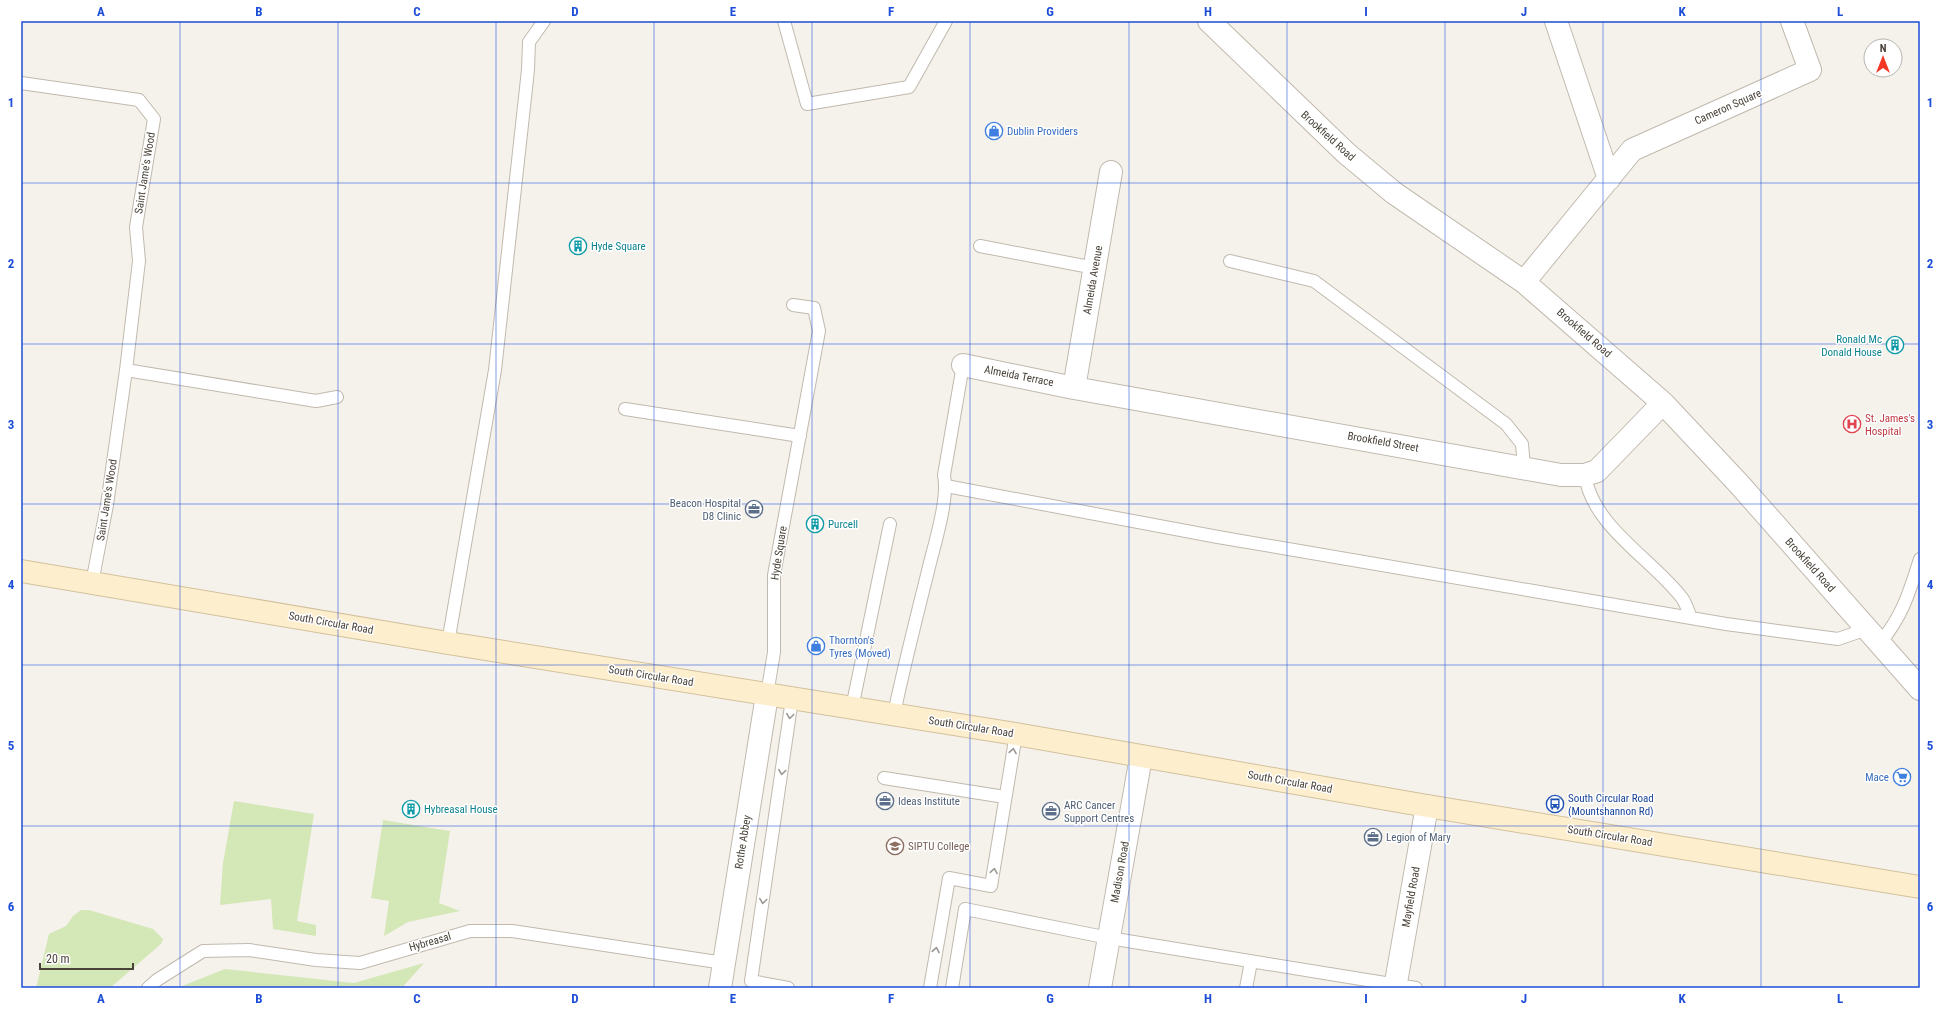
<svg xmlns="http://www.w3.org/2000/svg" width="1941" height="1009" viewBox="0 0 1941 1009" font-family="'Roboto Condensed',sans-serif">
<rect width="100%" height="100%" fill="#f5f2ec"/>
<path fill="#d4e7b6" d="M234,801L314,814L297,921L316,925V936L273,929L271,899L220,905L223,863Z
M383,820L450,831L439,903L460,911L408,922L384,936L389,901L371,898Z
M81,910H89L153,929L163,939L161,944L110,988H36L49,934L66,926L73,916Z
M424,963L402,988H177L225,969L354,983Z"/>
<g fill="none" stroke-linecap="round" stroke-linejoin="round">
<defs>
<path id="lane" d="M784,21L807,104L909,87L946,21
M21,83L139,100L154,119L136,227L139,261L126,370L107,505L92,583
M980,246L1095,268
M1230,261L1314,281L1506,424L1522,444L1524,467
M126,370L316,401L337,397
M625,409L800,436
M1585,475C1592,526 1652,559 1682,598C1686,603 1688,611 1691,618
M946,486L1218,537L1726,624L1838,639L1867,629
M448,643L495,370L528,70L529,42L544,21
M1880,643C1903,615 1909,593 1920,559
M767,695L774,652V575L819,331L814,308L793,305
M852,708L890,524
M894,714C904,666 916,619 928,571C934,545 949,500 944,475L963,365
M884,778L1005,797
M148,988L157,980L203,951L249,950L316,960L360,963L470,931H512L724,963
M788,988L751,981L792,699
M930,988L949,878L991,886L1016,734
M952,988L965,909L1109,938L1416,988
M1246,988L1251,962"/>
<path id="street" d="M1209,21L1346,153L1394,193L1524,282L1663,403L1739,484L1920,689
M1556,21L1609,179
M1524,282L1632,150L1810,70L1792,21
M963,365L1074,388L1561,475H1585L1597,471L1663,403
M1074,388L1111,172
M720,988L767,695
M1100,988L1141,757
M1395,988L1427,806"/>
<path id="secondary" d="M21,571L448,643L1016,734L1427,806L1920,887"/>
</defs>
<use href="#lane" stroke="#c1b9ae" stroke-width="14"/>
<use href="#street" stroke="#c1b9ae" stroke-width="24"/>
<use href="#secondary" stroke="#d3c19d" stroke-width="24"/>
<use href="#lane" stroke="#fff" stroke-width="12"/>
<use href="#street" stroke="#fff" stroke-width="22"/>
<use href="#secondary" stroke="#fdeece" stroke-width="22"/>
</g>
<defs><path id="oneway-chevron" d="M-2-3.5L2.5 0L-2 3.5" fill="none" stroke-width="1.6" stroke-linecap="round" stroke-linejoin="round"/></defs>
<g stroke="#9b9792">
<use href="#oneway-chevron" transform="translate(790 716) rotate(97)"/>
<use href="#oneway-chevron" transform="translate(1013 751) rotate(-80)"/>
<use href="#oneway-chevron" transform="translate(782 772) rotate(98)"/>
<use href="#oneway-chevron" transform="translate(994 871) rotate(-81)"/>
<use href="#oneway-chevron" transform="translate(763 901) rotate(98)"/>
<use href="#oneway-chevron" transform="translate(936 950) rotate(-80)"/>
</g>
<path fill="none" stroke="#1d4ed8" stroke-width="1" stroke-opacity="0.55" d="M180,21V988M338,21V988M496,21V988M654,21V988M812,21V988M970,21V988M1129,21V988M1287,21V988M1445,21V988M1603,21V988M1761,21V988M21,183H1920M21,344H1920M21,504H1920M21,665H1920M21,826H1920"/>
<defs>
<symbol id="shop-ring" viewBox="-11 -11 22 22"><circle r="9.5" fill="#fff" stroke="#3f7fe0" stroke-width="1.5"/><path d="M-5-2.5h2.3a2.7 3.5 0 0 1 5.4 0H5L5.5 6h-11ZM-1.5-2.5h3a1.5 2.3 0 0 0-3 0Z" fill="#3f7fe0"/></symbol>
<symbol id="building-ring" viewBox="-11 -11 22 22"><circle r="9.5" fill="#fff" stroke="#0f9aa8" stroke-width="1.5"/><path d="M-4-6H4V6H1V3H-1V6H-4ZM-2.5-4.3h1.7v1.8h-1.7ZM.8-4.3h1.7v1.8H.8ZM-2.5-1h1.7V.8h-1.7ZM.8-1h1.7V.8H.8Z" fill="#0f9aa8"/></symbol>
<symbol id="hospital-ring" viewBox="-11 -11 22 22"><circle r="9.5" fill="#fff" stroke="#e0444e" stroke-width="1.5"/><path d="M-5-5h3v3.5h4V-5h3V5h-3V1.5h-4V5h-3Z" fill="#e0444e"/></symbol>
<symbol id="office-ring" viewBox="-11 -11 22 22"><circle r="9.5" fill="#fff" stroke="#5c6f8a" stroke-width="1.5"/><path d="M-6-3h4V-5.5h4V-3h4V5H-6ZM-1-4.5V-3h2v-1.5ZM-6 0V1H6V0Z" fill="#5c6f8a"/></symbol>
<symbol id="supermarket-ring" viewBox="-11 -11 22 22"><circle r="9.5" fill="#fff" stroke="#3f7fe0" stroke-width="1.5"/><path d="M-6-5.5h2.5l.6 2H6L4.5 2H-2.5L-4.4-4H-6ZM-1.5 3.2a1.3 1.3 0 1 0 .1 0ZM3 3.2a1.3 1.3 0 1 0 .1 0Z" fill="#3f7fe0"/></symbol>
<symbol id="bus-ring" viewBox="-11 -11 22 22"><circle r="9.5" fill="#fff" stroke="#1a4fb4" stroke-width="1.5"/><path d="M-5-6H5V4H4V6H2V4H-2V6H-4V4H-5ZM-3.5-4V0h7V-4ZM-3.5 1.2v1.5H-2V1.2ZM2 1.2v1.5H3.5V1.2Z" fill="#1a4fb4"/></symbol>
<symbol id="university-ring" viewBox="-11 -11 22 22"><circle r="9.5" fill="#fff" stroke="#8d6e63" stroke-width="1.5"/><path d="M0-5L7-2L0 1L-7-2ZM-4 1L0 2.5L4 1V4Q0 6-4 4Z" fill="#8d6e63"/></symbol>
</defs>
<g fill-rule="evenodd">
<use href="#shop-ring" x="984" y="121" width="20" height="20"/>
<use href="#building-ring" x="568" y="236" width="20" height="20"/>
<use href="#building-ring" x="1885" y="335" width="20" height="20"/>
<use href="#hospital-ring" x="1842" y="414" width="20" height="20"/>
<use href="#office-ring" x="744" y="499" width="20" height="20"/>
<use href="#building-ring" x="805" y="514" width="20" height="20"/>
<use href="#shop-ring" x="806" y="636" width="20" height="20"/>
<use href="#supermarket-ring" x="1892" y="767" width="20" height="20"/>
<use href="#office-ring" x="875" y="791" width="20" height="20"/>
<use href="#bus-ring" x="1545" y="794" width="20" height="20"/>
<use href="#building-ring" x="401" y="799" width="20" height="20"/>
<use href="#office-ring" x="1041" y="801" width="20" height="20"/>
<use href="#office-ring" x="1363" y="827" width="20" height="20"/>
<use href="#university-ring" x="885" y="836" width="20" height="20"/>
</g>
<g text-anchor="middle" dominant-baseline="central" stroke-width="3" stroke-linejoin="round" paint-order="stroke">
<g font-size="11" fill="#494239" stroke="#fff">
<text transform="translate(1728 107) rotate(-24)">Cameron Square</text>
<text transform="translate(1328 136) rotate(42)">Brookfield Road</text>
<text transform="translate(145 173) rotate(-81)">Saint Jame's Wood</text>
<text transform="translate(1093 280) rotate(-80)">Almeida Avenue</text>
<text transform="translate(1584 333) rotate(41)">Brookfield Road</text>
<text transform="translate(1019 376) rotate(11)">Almeida Terrace</text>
<text transform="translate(1383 442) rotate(10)">Brookfield Street</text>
<text transform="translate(107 500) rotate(-81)">Saint Jame's Wood</text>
<text transform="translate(779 553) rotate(-81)">Hyde Square</text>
<text transform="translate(1810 565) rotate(48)">Brookfield Road</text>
<text transform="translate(331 623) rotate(10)">South Circular Road</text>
<text transform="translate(651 676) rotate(9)">South Circular Road</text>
<text transform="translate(971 727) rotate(9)">South Circular Road</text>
<text transform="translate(1290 782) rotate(10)">South Circular Road</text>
<text transform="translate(1610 836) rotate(9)">South Circular Road</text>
<text transform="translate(743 842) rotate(-81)">Rothe Abbey</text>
<text transform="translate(1120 872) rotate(-80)">Madison Road</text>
<text transform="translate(1411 897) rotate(-80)">Mayfield Road</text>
<text transform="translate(430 942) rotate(-16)">Hybreasal</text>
</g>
<g font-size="11" fill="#366cbe" stroke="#fff" text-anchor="start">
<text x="1007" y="131">Dublin Providers</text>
<text x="829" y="640">Thornton's<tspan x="829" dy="13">Tyres (Moved)</tspan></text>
<text x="1889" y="777" text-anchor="end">Mace</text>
</g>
<g font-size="11" fill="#0d838f" stroke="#fff" text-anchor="start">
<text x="591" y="246">Hyde Square</text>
<text x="1882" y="339" text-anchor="end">Ronald Mc<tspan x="1882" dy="13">Donald House</tspan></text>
<text x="828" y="524">Purcell</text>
<text x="424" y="809">Hybreasal House</text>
</g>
<g font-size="11" fill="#be3a42" stroke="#fff" text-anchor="start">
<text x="1865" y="418">St. James's<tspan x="1865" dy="13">Hospital</tspan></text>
</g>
<g font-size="11" fill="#4e5e75" stroke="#fff" text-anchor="start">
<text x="741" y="503" text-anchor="end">Beacon Hospital<tspan x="741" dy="13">D8 Clinic</tspan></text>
<text x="898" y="801">Ideas Institute</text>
<text x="1064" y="805">ARC Cancer<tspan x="1064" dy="13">Support Centres</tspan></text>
<text x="1386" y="837">Legion of Mary</text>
</g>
<g font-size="11" fill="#164399" stroke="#fff" text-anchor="start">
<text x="1568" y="798">South Circular Road<tspan x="1568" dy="13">(Mountshannon Rd)</tspan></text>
</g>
<g font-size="11" fill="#785e54" stroke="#fff" text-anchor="start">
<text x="908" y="846">SIPTU College</text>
</g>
</g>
<rect width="1941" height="1009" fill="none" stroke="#ffffff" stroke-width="44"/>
<g transform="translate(1883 58)"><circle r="19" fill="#ffffff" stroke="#b6b3b0"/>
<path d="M0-3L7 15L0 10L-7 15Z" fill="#f23725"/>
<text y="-6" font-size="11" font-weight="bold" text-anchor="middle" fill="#494239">N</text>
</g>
<path d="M40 963v6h93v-6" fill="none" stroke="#494239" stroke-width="2"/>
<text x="46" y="963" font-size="12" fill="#494239" stroke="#ffffff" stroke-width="3" paint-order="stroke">20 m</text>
<rect x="22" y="22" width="1897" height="965" fill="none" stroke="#1d4ed8" stroke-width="1.5"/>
<g font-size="13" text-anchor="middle" font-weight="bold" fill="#1d4ed8">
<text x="101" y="16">A</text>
<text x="259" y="16">B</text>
<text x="417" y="16">C</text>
<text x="575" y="16">D</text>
<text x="733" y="16">E</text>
<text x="891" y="16">F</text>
<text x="1050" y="16">G</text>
<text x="1208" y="16">H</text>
<text x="1366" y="16">I</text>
<text x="1524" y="16">J</text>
<text x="1682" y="16">K</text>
<text x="1840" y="16">L</text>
<text x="11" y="107">1</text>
<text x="1930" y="107">1</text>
<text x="11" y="268">2</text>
<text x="1930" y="268">2</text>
<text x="11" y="429">3</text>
<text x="1930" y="429">3</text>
<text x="11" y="589">4</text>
<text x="1930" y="589">4</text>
<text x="11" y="750">5</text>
<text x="1930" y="750">5</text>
<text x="11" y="911">6</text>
<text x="1930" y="911">6</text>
<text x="101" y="1003">A</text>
<text x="259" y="1003">B</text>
<text x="417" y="1003">C</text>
<text x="575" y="1003">D</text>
<text x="733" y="1003">E</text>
<text x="891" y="1003">F</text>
<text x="1050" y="1003">G</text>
<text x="1208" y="1003">H</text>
<text x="1366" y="1003">I</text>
<text x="1524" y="1003">J</text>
<text x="1682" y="1003">K</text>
<text x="1840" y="1003">L</text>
</g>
</svg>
